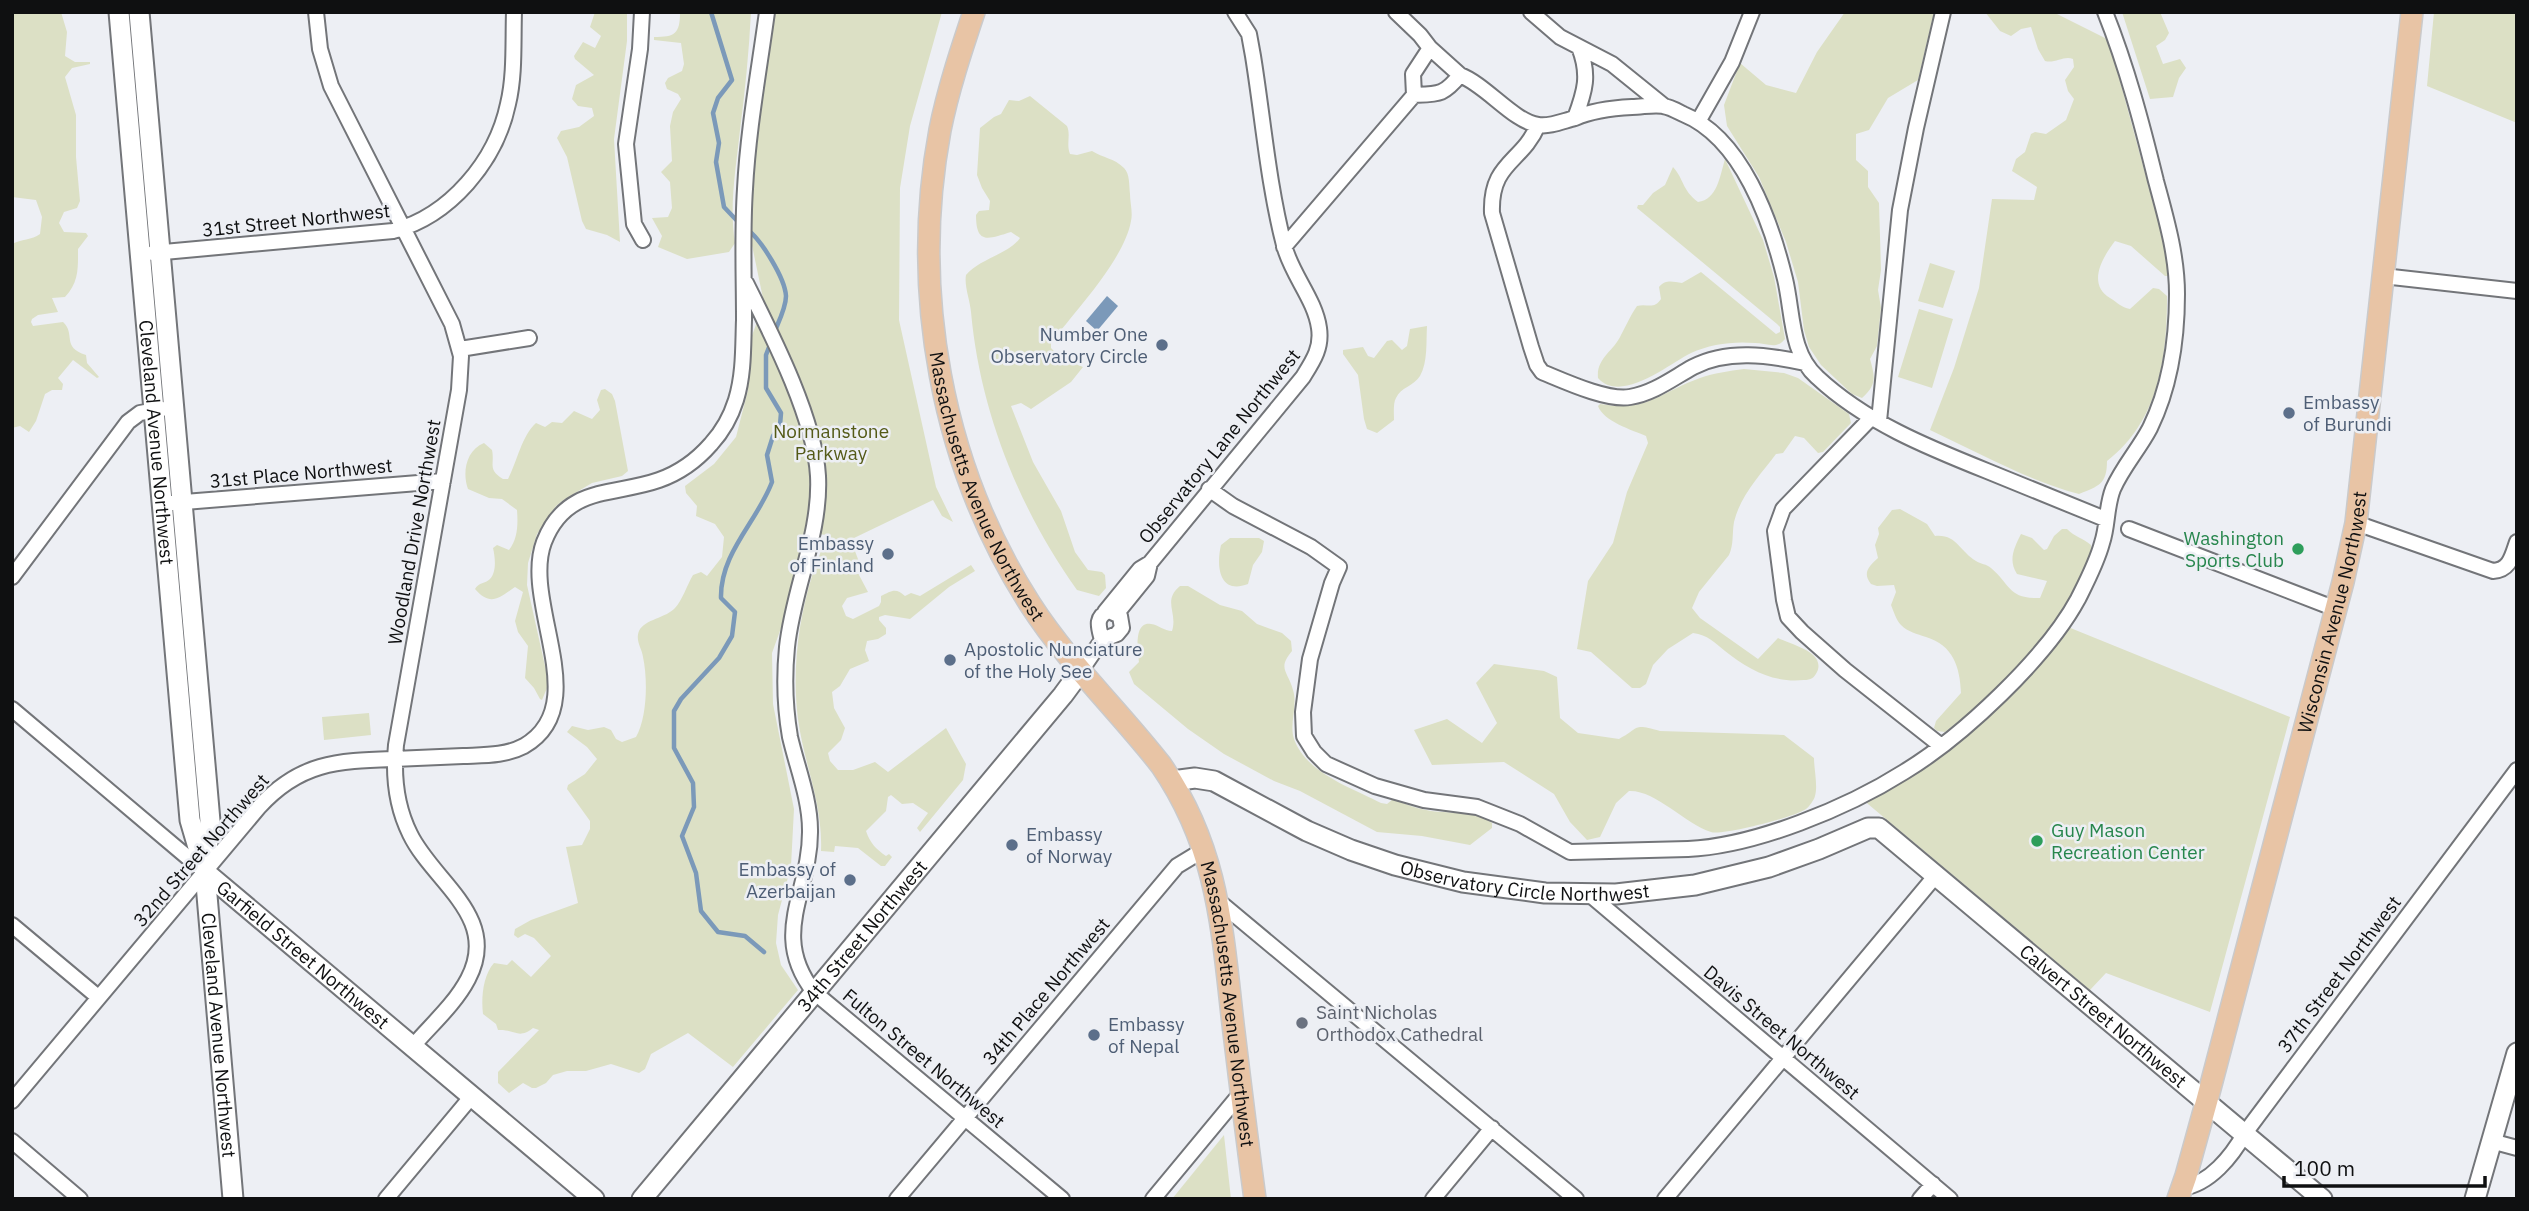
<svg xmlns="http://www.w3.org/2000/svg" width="2529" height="1211" viewBox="0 0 2529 1211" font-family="'IBM Plex Sans',sans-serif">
<rect width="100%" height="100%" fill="#edeff4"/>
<path fill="#dce0c5" d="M12,12H61L67,32L65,56L75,62H90V64L72,68L65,77L76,115V157L80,201L77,208L64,212L59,223L64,232L86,233L88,236L78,249C78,268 79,282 65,297L52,298L58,312L38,315L32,319L31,322L33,326L63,322C76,334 61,347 86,355L87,363L99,377L97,378L73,360L58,378L63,384L62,390H52L45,394L36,421L29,432L20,426L12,428V244C21,239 32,240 40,234L42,217L36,200L12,197Z
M595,12H627V41L614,139L620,242L607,235L586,229L582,221L567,157L557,138L561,131L579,127L594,116L592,108L578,106L572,99L576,85L594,75L575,59L574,56L583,42L595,48L601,36L590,27Z
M680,12H751C749,52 745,91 740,130C736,168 729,206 735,243L729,252L687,259L658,247L662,236L652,218L668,217L672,208L670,182L661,172L672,161L670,126L673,112L681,99L678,94L667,89L665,83L668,78L682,71L684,64L681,43L654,40V37C675,37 680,34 680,12Z
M773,12H942L910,126L900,188L899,320L936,487L953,522L942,516L933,500L854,538H850L861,567L859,575L868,592L847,598L842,606L846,616L853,619L879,606L881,602V596C891,591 896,587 905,596L911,593L920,596L971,565L975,571L949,587L910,619L885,615L879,617V620L886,628V634L878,639L867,641L865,650L869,661L850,669L840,686L832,692L834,708L845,728L841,740L828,753L830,761L838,770H853L875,762L888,772L946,728L966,764L963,780L920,832L917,828L928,813L913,803L902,804L891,795L888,797L886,811L866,831C870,843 876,849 886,856L889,854L892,857L885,866H881L858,848L835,846L834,852L821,851C823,804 804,764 798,719C792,672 798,621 812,576C816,562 823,549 826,535L804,532L800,563L789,606L772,653L773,704L794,809L791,866L778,915L776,943L781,965L798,990L733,1067L688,1033L651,1054L645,1069L639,1073L611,1064L586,1071H567L553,1075L546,1083L536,1088H532L523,1083L509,1093L498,1083V1072L539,1030L533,1028C518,1040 515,1029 498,1030L496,1024L483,1014C481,998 483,975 494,963L507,965L512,960L531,977L551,956L534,938L525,934L518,938L514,935L515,929L531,920L578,903L566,847L582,845L590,829V821L567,789L568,785L585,774L597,759L587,747L567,732L572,726L588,730L604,727L611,730L616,739L622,742L636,737C647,718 648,680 643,657C642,648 635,641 639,631C645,619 666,618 675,608C682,601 687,585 693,575L701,572L707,576L722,557L724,537L715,524L696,516L697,506L686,493L685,486L714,464L736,437L748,390L747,349L764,303L748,226L752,164Z
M1845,12H1934L1918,80L1888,98L1869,130L1856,134V160L1868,171V187L1879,203L1881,270L1878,290L1881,308L1877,346L1870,359C1875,377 1877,385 1862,398L1852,394L1821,365L1809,347L1804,330L1798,282L1786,242L1759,177L1727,126L1724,105L1740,63L1766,85L1796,93L1817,52Z
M1985,12H2053L2105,38L2111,48L2160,228L2169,273L2168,276H2165L2131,246L2115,241C2102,258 2087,284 2110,298C2118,303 2121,307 2130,309L2153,288L2159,289L2167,296C2167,358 2159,421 2107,461C2107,484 2099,486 2079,494C2027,480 1979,453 1930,430L1954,368L1979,288L1992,199L2034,200L2037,187L2012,171L2016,159L2025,152L2031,134L2035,132L2046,134L2066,120L2074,99L2068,91L2065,80L2074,67L2073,59C2064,55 2055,64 2045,61L2038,49L2031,27L2021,29L2011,36L2000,31Z
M2122,12H2160L2169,33L2165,40L2156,46L2163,64L2180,59L2186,68L2179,78L2173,97L2150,99Z
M2434,12H2517V123L2427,86Z
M1030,96L1067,126C1071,135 1066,144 1070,154L1077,155L1092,151C1103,158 1114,158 1124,168C1130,174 1129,185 1130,194C1130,202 1133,213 1131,221C1124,260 1075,311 1051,343V348L1060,357L1083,367L1071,382L1031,409L1021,403L1011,406L1033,462L1061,511L1075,552L1088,570L1102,572L1105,575L1106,588L1099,596L1077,590C1019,509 980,411 971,312C970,300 964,286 966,275C979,259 1009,254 1020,238L1011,232C988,239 976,245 976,215L979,211L989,210L990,201L982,188L977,175L980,128L994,117L1001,114L1009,100L1019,101Z
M1725,159L1763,240L1774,277L1785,339C1782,342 1781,344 1776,345C1770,346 1761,343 1755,343C1734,341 1710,344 1691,353C1669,364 1621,404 1598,378C1596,358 1614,351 1621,335C1627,324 1630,316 1637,306C1647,303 1654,310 1661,299L1659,287C1666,279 1673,282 1682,283L1701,272L1776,334L1780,332V327L1777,324L1637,208L1638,205H1643L1653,193L1665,185L1673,167C1684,179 1682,190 1698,202C1717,200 1720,176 1725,159Z
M1930,263L1955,271L1943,308L1918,301Z
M1919,309L1953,319L1932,388L1898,377Z
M1427,326C1426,342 1428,362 1420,376C1414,386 1401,387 1396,398C1393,403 1394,414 1394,420L1377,433L1367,429L1364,419L1358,375L1343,354V350L1363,347L1368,356L1374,358L1387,341L1392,340L1402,350L1407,346L1410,329Z
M1744,369L1784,373L1798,378L1849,414L1851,423L1823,452L1818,453L1804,438L1795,436L1783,453L1776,454C1761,474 1740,496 1734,522C1732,533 1734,544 1729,555L1699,592L1692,608L1700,618L1758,659L1778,638C1792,645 1826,652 1817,672C1814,678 1811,680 1804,680C1773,683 1749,670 1725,651C1714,642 1708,635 1693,633L1668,649L1653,665L1646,684L1640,688H1632L1591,652L1577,649L1588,581L1613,543L1627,492L1648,443L1646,436C1632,430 1603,421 1598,406L1600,404C1649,412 1658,393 1700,378C1714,373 1729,371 1744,369Z
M605,389L612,394L615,401L628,471L622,476L592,483L565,499L556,506L537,534L528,563L527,585L547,675V688L542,700L540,699L534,688L525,678L528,646L518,632L515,621L523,592L515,587C498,599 490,606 475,589C479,582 485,584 490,579C497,571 495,557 493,548L497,545L509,550C518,539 518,524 517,510L502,499L489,498L468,489C462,473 466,450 484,443L492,450C495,464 487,469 503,479H508C517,462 522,435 536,423L545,427L552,422L562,423L574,411L592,419L600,410L597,400L601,390Z
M1900,509L1927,524L1935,536C1957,534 1960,552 1976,561C1980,564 1987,564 1991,568C2011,585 2008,599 2040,598L2047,581L2017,574C2008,560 2014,548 2021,534L2032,538L2044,550L2047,549L2054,536L2062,529H2067C2075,537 2083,538 2091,545C2092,555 2085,566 2081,575C2051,639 2001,689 1945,732L1937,731L1934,728L1936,721L1961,693C1960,667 1953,645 1926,637C1917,634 1908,632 1901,625C1896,620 1894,612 1891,605L1896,592L1894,585L1877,586L1871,584C1862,573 1869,566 1878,558L1875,545L1879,534L1878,528L1892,510Z
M1230,538H1259L1264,541L1262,552L1253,565L1248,584C1219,595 1216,566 1221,545Z
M1180,586H1188L1220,605L1242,611L1257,624L1282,633L1291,641L1292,651C1277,669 1288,671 1293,690C1298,705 1289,724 1294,739C1306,773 1352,788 1381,803L1387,804L1393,799C1405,804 1418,809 1431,811C1452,814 1475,810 1492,823V828L1470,845L1422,836L1377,832L1300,791L1274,781L1224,754L1188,729L1134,684L1129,672L1139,662C1138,652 1133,621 1151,624C1159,625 1164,631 1172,631C1178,612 1162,601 1180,586Z
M2068,627L2290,717L2210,1012L2106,973L2090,990L1862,799L1904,777Z
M1494,664L1544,671L1557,677L1560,718L1578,733L1619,739C1640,728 1632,723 1660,731L1784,735L1814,758C1814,769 1818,786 1815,796C1814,800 1809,807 1806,809C1795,817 1722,836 1711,832C1685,824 1656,790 1629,791L1616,803L1600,837L1587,840L1570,822L1554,794L1504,762L1432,765L1414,730L1447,719L1482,743L1497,723L1476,683Z
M369,713L371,735L324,740L322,717Z
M1224,1135L1231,1199H1172Z"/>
<path fill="#7b99b9" d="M1107,296L1118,306L1097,331L1086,321Z"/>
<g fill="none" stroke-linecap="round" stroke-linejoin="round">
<path stroke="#7b99b9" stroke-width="4.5" d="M711,12L732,80L718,98L713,113L719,143L716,162L724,207L741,225
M748,230C761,240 785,278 786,296C786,308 778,323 774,333
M764,952L745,936L718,932L701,911L696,873L682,836L694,807L693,783L674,748V711L681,699L719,658L732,636L735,612L721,598C720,553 757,522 772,482L767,455L773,436L780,425L781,413L766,388V355L771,342"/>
<defs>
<path id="street" d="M316,12L320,49L331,86L452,324L461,356L459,390L396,745C393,776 396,806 410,834C433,882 501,917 468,979C455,1004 431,1025 413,1046
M642,12L640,49L626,144L634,224L643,240
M1396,12L1420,35L1430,48
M1531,12L1560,37L1612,64L1664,106
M1430,48L1460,75C1444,95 1439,94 1414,95L1413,74Z
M1460,75C1486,85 1513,121 1538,125C1550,127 1563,121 1575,118C1585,91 1590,75 1579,47
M1575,118C1593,110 1612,108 1632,107C1642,107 1654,104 1663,106C1670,107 1677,111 1683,114C1742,138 1771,221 1785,279C1793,312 1790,353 1817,377C1865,422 1927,447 1987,471C2027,487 2066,503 2105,519
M1699,120L1732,62L1752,12
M1538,125C1522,163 1490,162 1492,213L1531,347L1537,365L1542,372C1564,381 1607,401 1630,397C1654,393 1673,378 1693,367C1727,349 1769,355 1805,363
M1284,247L1414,95
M153,253L393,231C450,216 496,161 508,104C515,75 513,43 514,12
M2383,276L2517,291
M746,283C772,335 815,419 818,476C821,534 793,589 787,647C784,677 785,708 790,737C797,767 810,799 810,830C811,892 769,934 814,992L1062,1199
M460,349L529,338
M1872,417L1783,509L1775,531L1784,600L1788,617L1802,632L1845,670L1940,745
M1879,421L1900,210L1916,128L1943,12
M1209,489L1233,506L1311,547L1339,567L1332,583L1310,659L1303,712L1304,736L1314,752L1326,764L1375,786L1424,800L1477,807L1520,824L1570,852L1688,849C1755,846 1847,808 1904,772C1962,737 2046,658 2078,599C2087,581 2097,562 2102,543C2108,525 2106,507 2113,489C2122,468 2139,449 2150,428C2170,387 2177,339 2177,294C2177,255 2166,218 2156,181C2142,124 2127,67 2105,12
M172,503L443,481
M2356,523L2493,571C2510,570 2512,556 2517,542
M2129,529L2336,609
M12,577L128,422L140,413L162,409
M1109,611L1120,616L1122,628L1117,634L1102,640C1099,628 1094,617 1109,611Z
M1105,612L1140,569L1150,563
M1117,613L1147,576L1150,563L1303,377C1313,361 1322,348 1319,328C1315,299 1291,274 1284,245C1268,183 1263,118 1253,56L1249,34L1235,12
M1080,672L1102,640
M12,709L205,872
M1589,894L1950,1199
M1217,900L1576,1199
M12,925L98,997
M12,1101L259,807C300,762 337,761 394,759C417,758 440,757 463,756C484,755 505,756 524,746C595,705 521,603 544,542C566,485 614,496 659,480C679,473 697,460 711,444C722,432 731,416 736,400C744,374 743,347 744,320C744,276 742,233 745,189C748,130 759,71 767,12
M12,1141L80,1199
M2491,1141L2517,1148
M2182,1188C2210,1184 2232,1156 2245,1133L2517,770
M386,1199L472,1096
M897,1199L1177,866L1205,849
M1153,1199L1241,1093
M1433,1199L1492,1128
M1665,1199L1937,874
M1920,1199L1933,1184"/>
<g id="secondary">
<path id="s1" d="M119,12L190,820L202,861"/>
<path id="s2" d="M139,12L210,821L205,872L233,1199"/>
<path id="s3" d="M1172,781L1195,778L1214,781L1307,831L1351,850L1395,865L1463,882L1545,893L1616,894L1695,885L1769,867L1819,849L1868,828H1879L2322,1199"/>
<path id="s4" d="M205,872L594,1199"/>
<path id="s5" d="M642,1199L1063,695L1080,672"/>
<path d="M2475,1199L2517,1053"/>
</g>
<g id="primary">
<path id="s6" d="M974,12C961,51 948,90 940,130C910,291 941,465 1030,604C1068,663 1118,710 1161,765C1218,848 1222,927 1233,1024C1240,1082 1247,1140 1255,1199"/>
<path id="s7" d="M2178,1199L2186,1176L2207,1100L2343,582L2356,523L2412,12"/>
</g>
</defs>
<use href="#street" stroke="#737579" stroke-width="18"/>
<use href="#secondary" stroke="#737579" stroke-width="23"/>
<use href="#primary" stroke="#cacacb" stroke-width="24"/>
<use href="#street" stroke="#fff" stroke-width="14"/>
<use href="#secondary" stroke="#fff" stroke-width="19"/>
<use href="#primary" stroke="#e8c4a5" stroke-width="21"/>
</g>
<g fill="#5c6f8a" stroke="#edeff4" stroke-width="2.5">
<circle cx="1162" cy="345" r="7"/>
<circle cx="2289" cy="413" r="7"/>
<circle cx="888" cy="554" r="7"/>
<circle cx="950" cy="660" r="7"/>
<circle cx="1012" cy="845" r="7"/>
<circle cx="850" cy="880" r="7"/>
<circle cx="1094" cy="1035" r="7"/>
</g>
<g fill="#2e9e5b" stroke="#edeff4" stroke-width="2.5">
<circle cx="2298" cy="549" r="7"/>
<circle cx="2037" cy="841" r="7"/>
</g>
<circle fill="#6b7280" stroke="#edeff4" stroke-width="2.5" cx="1302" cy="1023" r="7"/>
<g text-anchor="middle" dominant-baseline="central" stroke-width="5" stroke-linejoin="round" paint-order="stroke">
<g font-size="19" fill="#0f1011" stroke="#edeff4">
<text transform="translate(296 220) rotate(-6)">31st Street Northwest</text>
<text stroke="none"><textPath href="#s1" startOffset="432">Cleveland Avenue Northwest</textPath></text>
<text transform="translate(1219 446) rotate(-51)">Observatory Lane Northwest</text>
<text transform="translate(301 473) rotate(-5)">31st Place Northwest</text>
<text stroke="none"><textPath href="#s6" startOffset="490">Massachusetts Avenue Northwest</textPath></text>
<text transform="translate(414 532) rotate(-80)">Woodland Drive Northwest</text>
<text stroke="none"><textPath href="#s7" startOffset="607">Wisconsin Avenue Northwest</textPath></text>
<text transform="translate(201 850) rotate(-49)">32nd Street Northwest</text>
<text stroke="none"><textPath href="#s3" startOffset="374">Observatory Circle Northwest</textPath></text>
<text stroke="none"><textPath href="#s5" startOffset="343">34th Street Northwest</textPath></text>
<text stroke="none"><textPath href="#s4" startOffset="128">Garfield Street Northwest</textPath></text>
<text transform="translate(2339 974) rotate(-53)">37th Street Northwest</text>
<text transform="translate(1046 991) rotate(-50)">34th Place Northwest</text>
<text stroke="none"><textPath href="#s6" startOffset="1076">Massachusetts Avenue Northwest</textPath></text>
<text stroke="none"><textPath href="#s3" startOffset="1032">Calvert Street Northwest</textPath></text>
<text transform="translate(1782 1032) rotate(40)">Davis Street Northwest</text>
<text stroke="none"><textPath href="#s2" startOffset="1027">Cleveland Avenue Northwest</textPath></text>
<text transform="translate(924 1058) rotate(40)">Fulton Street Northwest</text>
</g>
<g font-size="19" fill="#4e5e75" stroke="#edeff4" text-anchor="start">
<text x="1148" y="334" text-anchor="end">Number One<tspan x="1148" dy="22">Observatory Circle</tspan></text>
<text x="2303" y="402">Embassy<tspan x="2303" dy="22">of Burundi</tspan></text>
<text x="874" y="543" text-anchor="end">Embassy<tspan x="874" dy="22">of Finland</tspan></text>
<text x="964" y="649">Apostolic Nunciature<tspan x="964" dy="22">of the Holy See</tspan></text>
<text x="1026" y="834">Embassy<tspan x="1026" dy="22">of Norway</tspan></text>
<text x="836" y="869" text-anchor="end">Embassy of<tspan x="836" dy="22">Azerbaijan</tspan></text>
<text x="1108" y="1024">Embassy<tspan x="1108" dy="22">of Nepal</tspan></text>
</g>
<g font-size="19" fill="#545a17" stroke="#edeff4">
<text x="831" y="431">Normanstone<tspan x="831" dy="22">Parkway</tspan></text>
</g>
<g font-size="19" fill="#27864d" stroke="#edeff4" text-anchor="end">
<text x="2284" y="538">Washington<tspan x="2284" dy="22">Sports Club</tspan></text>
<text x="2051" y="830" text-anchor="start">Guy Mason<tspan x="2051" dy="22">Recreation Center</tspan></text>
</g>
<g font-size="19" fill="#5b616d" stroke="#edeff4" text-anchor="start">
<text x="1316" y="1012">Saint Nicholas<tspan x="1316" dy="22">Orthodox Cathedral</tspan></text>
</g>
</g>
<rect width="2529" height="1211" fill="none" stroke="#0f1011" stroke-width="28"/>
<path d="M2284 1176v10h201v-10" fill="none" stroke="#0f1011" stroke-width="3.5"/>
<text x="2294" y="1176" font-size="21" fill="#0f1011" stroke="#edeff4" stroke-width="5" paint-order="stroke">100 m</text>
</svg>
